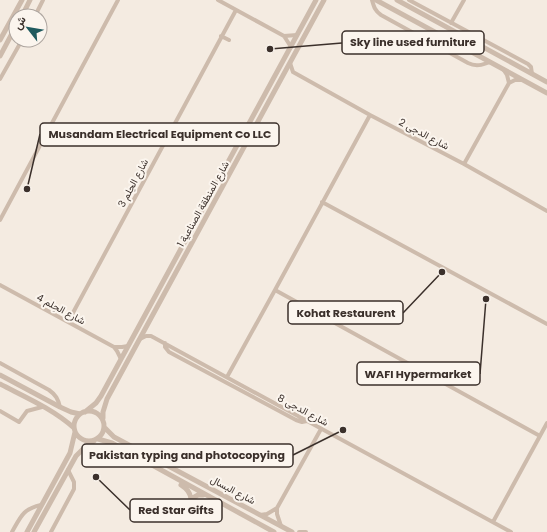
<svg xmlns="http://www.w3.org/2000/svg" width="547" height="532" viewBox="0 0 547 532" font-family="Poppins,Vazirmatn,sans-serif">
<rect width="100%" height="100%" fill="#f4ebe1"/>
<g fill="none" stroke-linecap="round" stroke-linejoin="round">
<path stroke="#cdbbac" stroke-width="4" d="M218,0L284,36L291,47
M372,0C374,7 375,11 381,15L468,63C476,67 482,65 490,62
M409,0L528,64L531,67L532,74
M35,16L43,0
M451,23L464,0
M221,36L229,40
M284,36L297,35
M290,63L293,72L370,115L464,164L547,211
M503,69L507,75L509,83
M0,79L22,40
M464,164L509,83L515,80H522
M322,202L547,324
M0,220L118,0
M0,285L68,322L114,347L117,351L121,359
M275,290L540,436
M68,322L236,10
M140,339L146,336H151L511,532
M165,343V347L169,352L296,420L302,422L307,421
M114,347H122L128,346
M0,363L49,390C56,395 58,399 60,407
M227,377L275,290L370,115
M0,411L19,422L27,411L42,407
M277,508V514L281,526
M260,515L267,514L277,508L321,429
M493,522L547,423
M12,532C21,516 23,509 41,505
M51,532L74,489V482L68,470
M299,532H306"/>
<path stroke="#cdbbac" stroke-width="5" d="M376,0L547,93
M397,0L547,82
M22,16L30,0
M0,40L22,0
M0,56L16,26
M0,375L60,407L71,412L80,414
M0,384C25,397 53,409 74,428
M74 426a15 15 0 1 1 30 0a15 15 0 1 1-30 0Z
M85,412L96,403L101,396L316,0
M103,418V412L107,399L324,0
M105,428L114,437L292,532
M98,439L112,443L274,532
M181,485C187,489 190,492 191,499L198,495H203
M27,532L70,453L75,432
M34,532L76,456L84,448L94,441"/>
</g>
<g text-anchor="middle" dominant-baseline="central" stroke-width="4" stroke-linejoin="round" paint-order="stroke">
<g font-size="10" fill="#3b302b" stroke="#fbf5ee">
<text transform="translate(424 134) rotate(28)">شارع الدجى 2</text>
<text transform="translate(133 183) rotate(-62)">شارع الحِلم 3</text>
<text transform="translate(203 204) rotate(-61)">شارع المنطقة الصناعية 1</text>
<text transform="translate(61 309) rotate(28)">شارع الحِلم 4</text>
<text transform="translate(303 410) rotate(28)">شارع الدجى 8</text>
<text transform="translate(233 490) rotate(28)">شارع البسال</text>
</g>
</g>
<path fill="none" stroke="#3b302b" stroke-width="1.5" d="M270 49L342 43M27 189L40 134M442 272L403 313M486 299L480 374M343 430L293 455M96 477L130 510"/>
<g fill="#3b302b" stroke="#fbf5ee" stroke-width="1.5">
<circle cx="270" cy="49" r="4"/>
<circle cx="27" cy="189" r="4"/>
<circle cx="442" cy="272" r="4"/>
<circle cx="486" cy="299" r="4"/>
<circle cx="343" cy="430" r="4"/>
<circle cx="96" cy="477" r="4"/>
</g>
<g fill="#fbf5ee" stroke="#3b302b" stroke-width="1.5">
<rect x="342" y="31" width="142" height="23" rx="4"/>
<rect x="40" y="123" width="239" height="23" rx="4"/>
<rect x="288" y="301" width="115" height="23" rx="4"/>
<rect x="357" y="362" width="123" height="23" rx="4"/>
<rect x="82" y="444" width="211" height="23" rx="4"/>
<rect x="130" y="499" width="92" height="23" rx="4"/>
</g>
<g font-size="11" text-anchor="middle" font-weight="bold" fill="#3b302b">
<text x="413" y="46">Sky line used furniture</text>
<text x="160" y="138">Musandam Electrical Equipment Co LLC</text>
<text x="346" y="317">Kohat Restaurent</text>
<text x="418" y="378">WAFI Hypermarket</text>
<text x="187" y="459">Pakistan typing and photocopying</text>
<text x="176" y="514">Red Star Gifts</text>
</g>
<g transform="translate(28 28) rotate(301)"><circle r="19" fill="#fbf5ee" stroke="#aea6a0"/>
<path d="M0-3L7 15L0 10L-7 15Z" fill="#1f5a5e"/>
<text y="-6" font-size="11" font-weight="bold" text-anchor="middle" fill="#3b302b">ش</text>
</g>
</svg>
